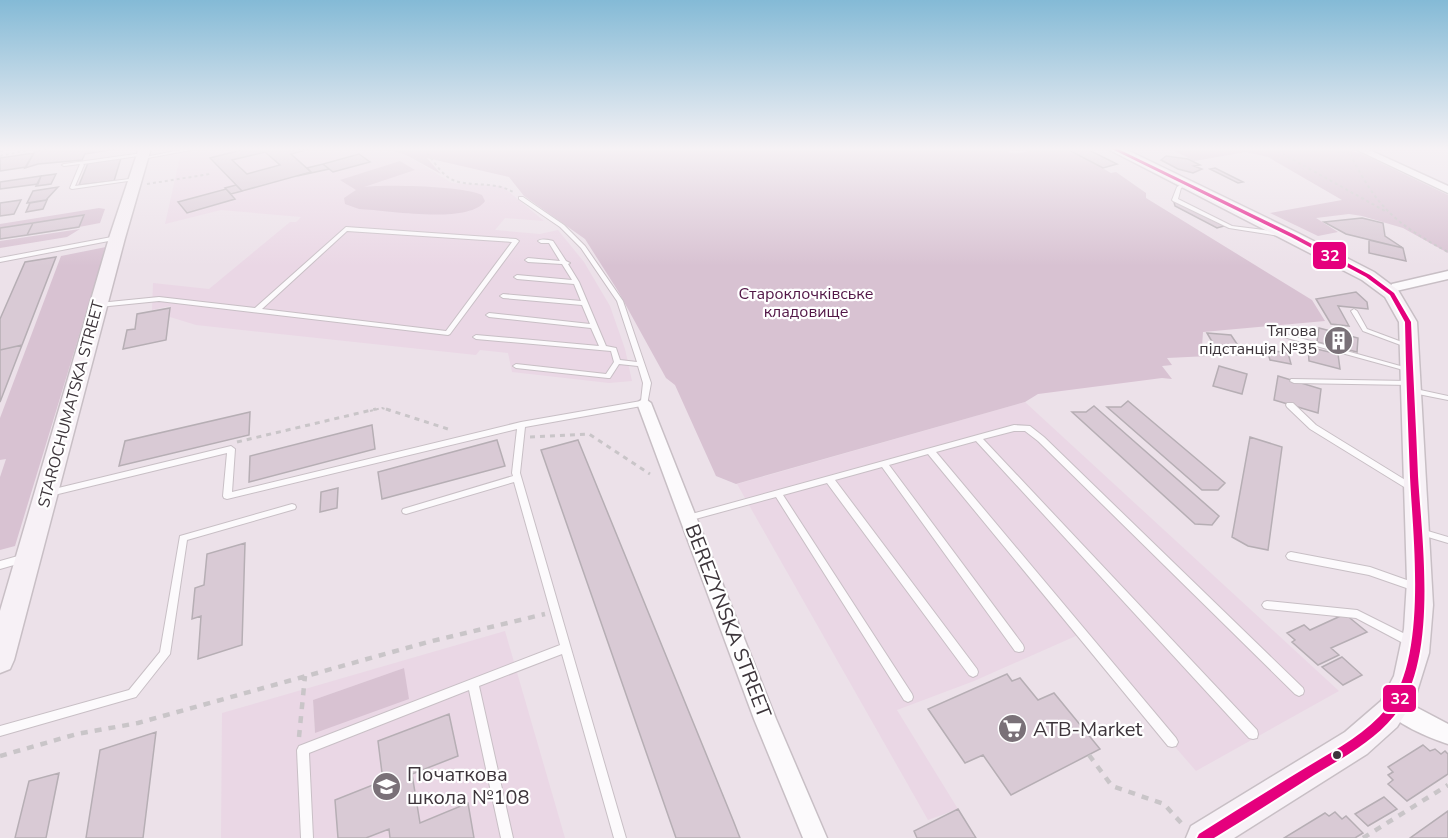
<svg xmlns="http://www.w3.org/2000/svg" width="1448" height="838" viewBox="0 0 1448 838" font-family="'Nunito Sans',sans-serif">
<rect width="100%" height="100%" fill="#ece1e9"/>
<path fill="#ead7e5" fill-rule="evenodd" d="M182,148H384L406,155L452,183L502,186L544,221L505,218L495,230L540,234L558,230L584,262L610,306L625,349L632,381L609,383L512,372L508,353L480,350L476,355L196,325L170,317V306L152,310L153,283L209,289L290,222H296L301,217L221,210L165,224Z
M1025,402L1339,691L1196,771L1078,635L974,681L897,710L958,809L928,820L737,484Z
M505,631L565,838H221L222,713ZM404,668L315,733L313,700Z"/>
<path fill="#d8c2d2" d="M384,148H1006L1010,153C1022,154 1032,150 1044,148C1067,146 1091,162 1111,173L1116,172L1146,193V198L1312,300L1325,321L1203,332L1202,347L1209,356L1167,358L1172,365L1162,366L1172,379L1162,378L1038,394L1025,402L736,484L716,476L675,385L666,378L618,291L585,239L524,196L509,177L427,158L441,174L406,155Z
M1169,148H1334L1360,153L1448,195V253L1403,228L1362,216L1349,214L1316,218L1338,232L1318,236L1270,213L1342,200L1268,157L1246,152L1194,161Z
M400,161L415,170L364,187C384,184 465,186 482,195L485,201C469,225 386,210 359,209L345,204L344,198L356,190L340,180Z
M99,208L105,209L100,223L79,227L83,215L0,228V224Z
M80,229L67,237L0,248V241Z
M106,247L15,546L0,550V477L6,459L0,460V418L61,256Z
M404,668L409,699L315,733L313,700Z"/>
<path fill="#d9cad5" stroke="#b6aeb4" stroke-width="1.5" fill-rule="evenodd" d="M54,148H121L85,154L82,160L38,164L25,168L35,151Z
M249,148H283L287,151L313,148L291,154L311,172L242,191L210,158ZM265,152L280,165L247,174L232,160Z
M1065,148H1085L1117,164L1103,168Z
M34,153L26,167L0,171V158Z
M359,154L370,162L333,172L323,164Z
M1166,156L1188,159L1200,165L1194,166L1202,169L1193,173L1178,169L1161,160Z
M121,158L114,181L79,185L88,163Z
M323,164L329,169L297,176L311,172L307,168Z
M1215,168L1243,182L1238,183L1210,169Z
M56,174L51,184L36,186L41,176Z
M41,176L38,184L0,189V182Z
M236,185L242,191L231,194L225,188Z
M58,187L46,200L27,203L33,191Z
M226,189L235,199L187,213L178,202Z
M21,200L14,214L0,216V203Z
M47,200L43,209L26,212L30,203Z
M1181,201L1222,221L1224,226L1217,228L1175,206L1174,202Z
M84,215L79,227L27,235L33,223Z
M1362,218L1383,223L1385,236L1403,248L1346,234L1324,222Z
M33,223L27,235L0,239V228Z
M1369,240L1403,248L1406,261L1369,253Z
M56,257L22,345L0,350V319L25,262Z
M1356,292L1367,302L1368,309L1338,306L1349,326L1331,324L1316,299Z
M170,308L166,340L123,349L127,330L135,329L137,314Z
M1319,328L1358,338L1357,352L1317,342Z
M1207,333L1231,335L1239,347L1214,345Z
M22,345L0,402V350Z
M1205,346L1236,348L1240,355L1209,353Z
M1308,347L1338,354L1340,369L1309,361Z
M1267,350L1288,353L1291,364L1270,360Z
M1219,366L1247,374L1242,394L1213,386Z
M1278,376L1321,389L1318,413L1274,400Z
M1128,401L1225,483L1218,490H1202L1107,407H1121Z
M1094,406L1219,516L1212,525L1195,524L1072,412H1086Z
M250,412L249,435L119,466L125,441Z
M372,425L375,449L249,482L250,456Z
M1250,437L1282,447L1268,550L1248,546L1232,537Z
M497,440L505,466L382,499L378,472Z
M578,440L733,820L740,838H676L541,450Z
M338,488L337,508L320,512L321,492Z
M245,543L242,645L198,659L201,616L192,619L195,588L204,585L207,554Z
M1345,614L1367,632L1331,648L1339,655L1318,665L1292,642L1295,640L1287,633L1304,625L1310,630Z
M1342,657L1362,675L1343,685L1322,667Z
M1007,674L1012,681L1020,678L1038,700L1054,693L1100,749L1011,795L983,755L965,763L928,709Z
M449,714L458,756L412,774L420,823L468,803L474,838H390L389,829L366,838H338L335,800L383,781L378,741Z
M156,732L143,838H86L100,750Z
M1423,745L1430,751L1435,749L1441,754L1445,751L1448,754V774L1407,801L1388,784L1393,780L1388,775L1393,772L1388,767Z
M59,773L46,838H15L29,781Z
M1384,797L1397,809L1368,826L1355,814Z
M958,809L976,838H917L914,831Z
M1448,811V838H1410Z
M1335,812L1342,819L1346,816L1363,833L1355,838H1284L1325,813L1329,816Z"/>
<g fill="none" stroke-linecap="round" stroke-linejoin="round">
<defs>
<path id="lane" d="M190,148H202L142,159L140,158Z
M143,153H145V155L83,164L84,165L75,186L137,178V180H135L72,189L70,188L80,164L64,166L62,165L64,164Z
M1184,183L1188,184L1181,188L1178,199L1232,226L1280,232L1283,234L1280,236L1229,228L1173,201L1172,200L1177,187Z
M519,197H523L564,225L585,246L623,301L651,383L647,405L525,427L520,473L626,838H614L562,654L479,686L513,838H501L469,690L309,753L313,838H301L297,750L299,746L560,645L514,482L406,514L403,513L402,511L403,509L513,476L512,473L517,429L227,499L224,498L223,496L227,453L50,496L47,495L46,493L47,491L50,490L231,446L235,449L232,492L521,422L641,401L643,383L638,366L619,364L610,378H608L516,368L513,366L516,364L606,374L614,362L611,351L476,339L473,337L476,335L599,346L591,328L489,317L486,315L489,313L590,324L582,305L503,298L500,296L503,294L581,301L574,284L517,279L514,277L517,275L572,280L562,264L528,262L525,260L528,258L560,261L549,243H541L538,241C542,238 549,240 553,241L566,261L570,263L568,264L579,282L606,346L616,348L620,360L637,362L617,301L581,248L560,227L519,199Z
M346,227L516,239L519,241L450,334L448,335L159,301L99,307L96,305L99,303L159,297L255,308ZM347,231L512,242L446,331L262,309Z
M117,236L119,237V239L0,262V258Z
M1354,309L1357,311L1367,329L1410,345L1411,346L1410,347H1406L1363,331L1351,311Z
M1282,333L1411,369L1412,370L1411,371H1407L1280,336L1279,335L1280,334Z
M1291,379L1409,381L1413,383L1409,385L1294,383L1290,381Z
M1408,388H1411L1448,396V400L1408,392L1407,390Z
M1287,403H1293L1316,425L1415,486L1416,488L1415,490H1409L1310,429L1287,407L1286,405Z
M1014,425L1030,426L1044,437L1303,688L1304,691L1303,694L1299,696L1295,694L1038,441L1025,431H1014L983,439L1257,730L1258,734L1257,738L1253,739L1249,738L976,441L936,452L1176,738L1178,742L1176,746L1172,747L1168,746L928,454L889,465L1023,645L1024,648L1023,651L1019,652L1015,651L882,467L835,480L977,669L978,672L977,675L973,677L969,675L827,483L783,495L912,694L913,697L912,700L908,702L904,700L776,497L688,521L685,520L684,518L685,516L688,515Z
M292,504L295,505L296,507L295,509L187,540L170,654L136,697L0,736V726L129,690L160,652L180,536Z
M1421,529L1448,537V543L1418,534L1417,532L1418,530Z
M1291,552L1370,567L1418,584L1420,587L1418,590L1415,591L1369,575L1291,560L1288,559L1286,556L1288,553Z
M25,554L28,555L30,558L28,561L0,569V561Z
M1267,601L1357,610L1413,638L1414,641L1413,644L1409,645L1405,644L1356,618L1267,609L1264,608L1262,605L1264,602Z"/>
<path id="street" d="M1353,148H1365L1448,186V193Z
M1448,271V279L1396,291L1390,287L1392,284Z
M644,398L651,403L776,719L827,838H803L754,719L637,403Z
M1395,696L1448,724V744C1430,738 1392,723 1384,706L1387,699Z"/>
<path id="secondary" d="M139,148H151L125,238L14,660L10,669L0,673V611L109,238Z
M1106,148H1123L1298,233L1374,272L1398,290L1417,322L1433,605L1429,653L1415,698L1397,727L1367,754L1234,838H1186L1191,826L1345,732L1381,701L1394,676L1404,629L1407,581L1399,322L1385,297L1362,280Z"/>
</defs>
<use href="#lane" stroke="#c8bfc5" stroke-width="2"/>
<use href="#street" stroke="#c8bfc5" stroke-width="3"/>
<use href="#secondary" stroke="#c8bfc5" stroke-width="3"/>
<path stroke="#c9c5c8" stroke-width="2" stroke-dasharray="3 3" stroke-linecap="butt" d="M424,148C431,158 439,171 449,178C468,189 492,179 515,193
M1272,148L1385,211
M1312,148L1349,153
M0,151L17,148
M1350,154C1378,209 1395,223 1448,252
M0,156L38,148
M147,184L210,174
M370,411L382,408L391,411"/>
<path stroke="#c9c5c8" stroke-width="3" stroke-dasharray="5 5" stroke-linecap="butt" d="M386,409L451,430
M530,437L589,434L650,474
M237,442L376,409"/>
<path stroke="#c9c5c8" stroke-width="4.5" stroke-dasharray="7 7" stroke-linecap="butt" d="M299,737L305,676
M1089,755L1112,786L1164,804L1183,825
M0,756L77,734L138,723L428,642L545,614
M1363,838L1448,785"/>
<use href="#lane" fill="#fcfafc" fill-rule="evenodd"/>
<use href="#street" fill="#fcfafc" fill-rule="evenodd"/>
<use href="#secondary" fill="#f7f1f6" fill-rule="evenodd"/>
<defs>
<path id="bus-1" d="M1110,148H1116L1295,235L1370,275L1394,293L1411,322C1413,373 1416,425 1418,476C1422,543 1439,661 1394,716C1373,742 1342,758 1314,775C1281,796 1248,817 1214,838H1197L1199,834C1235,811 1271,789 1307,767C1335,750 1366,734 1387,708C1428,658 1413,538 1410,477C1408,425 1406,374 1405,322L1390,295L1366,277L1291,237Z"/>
</defs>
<use href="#bus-1" stroke="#fff" stroke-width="4"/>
<use href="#bus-1" fill="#e5007d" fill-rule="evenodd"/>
</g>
<linearGradient id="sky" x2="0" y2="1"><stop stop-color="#84bad6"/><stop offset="0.56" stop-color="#f6f2f5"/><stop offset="1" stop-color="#f6f2f5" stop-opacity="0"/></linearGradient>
<rect width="1448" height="266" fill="url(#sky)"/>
<defs>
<symbol id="building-disc" viewBox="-11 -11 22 22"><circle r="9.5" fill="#7a7178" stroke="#fff"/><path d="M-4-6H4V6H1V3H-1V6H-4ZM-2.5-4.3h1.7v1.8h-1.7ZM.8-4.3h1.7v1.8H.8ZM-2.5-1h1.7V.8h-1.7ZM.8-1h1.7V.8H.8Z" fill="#fff"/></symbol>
<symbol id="supermarket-disc" viewBox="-11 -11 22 22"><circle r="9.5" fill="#7a7178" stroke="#fff"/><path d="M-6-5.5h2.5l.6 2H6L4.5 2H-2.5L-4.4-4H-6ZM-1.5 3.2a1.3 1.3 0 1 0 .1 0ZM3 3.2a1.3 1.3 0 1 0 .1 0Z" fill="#fff"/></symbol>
<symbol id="school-disc" viewBox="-11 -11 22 22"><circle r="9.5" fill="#7a7178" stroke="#fff"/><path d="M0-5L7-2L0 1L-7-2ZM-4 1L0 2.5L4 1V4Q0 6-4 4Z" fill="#fff"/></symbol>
</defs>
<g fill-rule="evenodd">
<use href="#building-disc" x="1322" y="324" width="33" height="33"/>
<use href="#supermarket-disc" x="996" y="712" width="33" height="33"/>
<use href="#school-disc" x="370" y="770" width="33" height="33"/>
</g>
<circle fill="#3d353b" stroke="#fff" stroke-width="2" cx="1337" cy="755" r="5"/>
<g text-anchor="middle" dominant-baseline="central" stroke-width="4.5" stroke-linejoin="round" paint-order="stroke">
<g font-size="16" fill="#521646" stroke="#fff">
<text x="806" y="294">Староклочківське<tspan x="806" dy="18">кладовище</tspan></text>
</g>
<g font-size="16" fill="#3d353b" stroke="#fff" text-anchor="end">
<text x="1317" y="331">Тягова<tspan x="1317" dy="18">пiдстанцiя №35</tspan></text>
</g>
<g font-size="16" fill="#3d353b" stroke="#fff">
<text transform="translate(71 404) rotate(-75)">STAROCHUMATSKA STREET</text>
</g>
<g font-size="20" fill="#3d353b" stroke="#fff">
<text transform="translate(728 621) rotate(69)">BEREZYNSKA STREET</text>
</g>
<g font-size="20" fill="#3d353b" stroke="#fff" text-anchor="start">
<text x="1033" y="729">ATB-Market</text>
<text x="407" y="774">Початкова<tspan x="407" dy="23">школа №108</tspan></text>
</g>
</g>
<g stroke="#fff" stroke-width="2">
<rect x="1312" y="241" width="35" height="29" rx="6" fill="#e5007d"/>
<rect x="1382" y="684" width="35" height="29" rx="6" fill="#e5007d"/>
</g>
<g font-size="16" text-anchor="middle" font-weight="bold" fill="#fff">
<text x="1330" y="261">32</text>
<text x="1400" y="704">32</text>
</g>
</svg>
